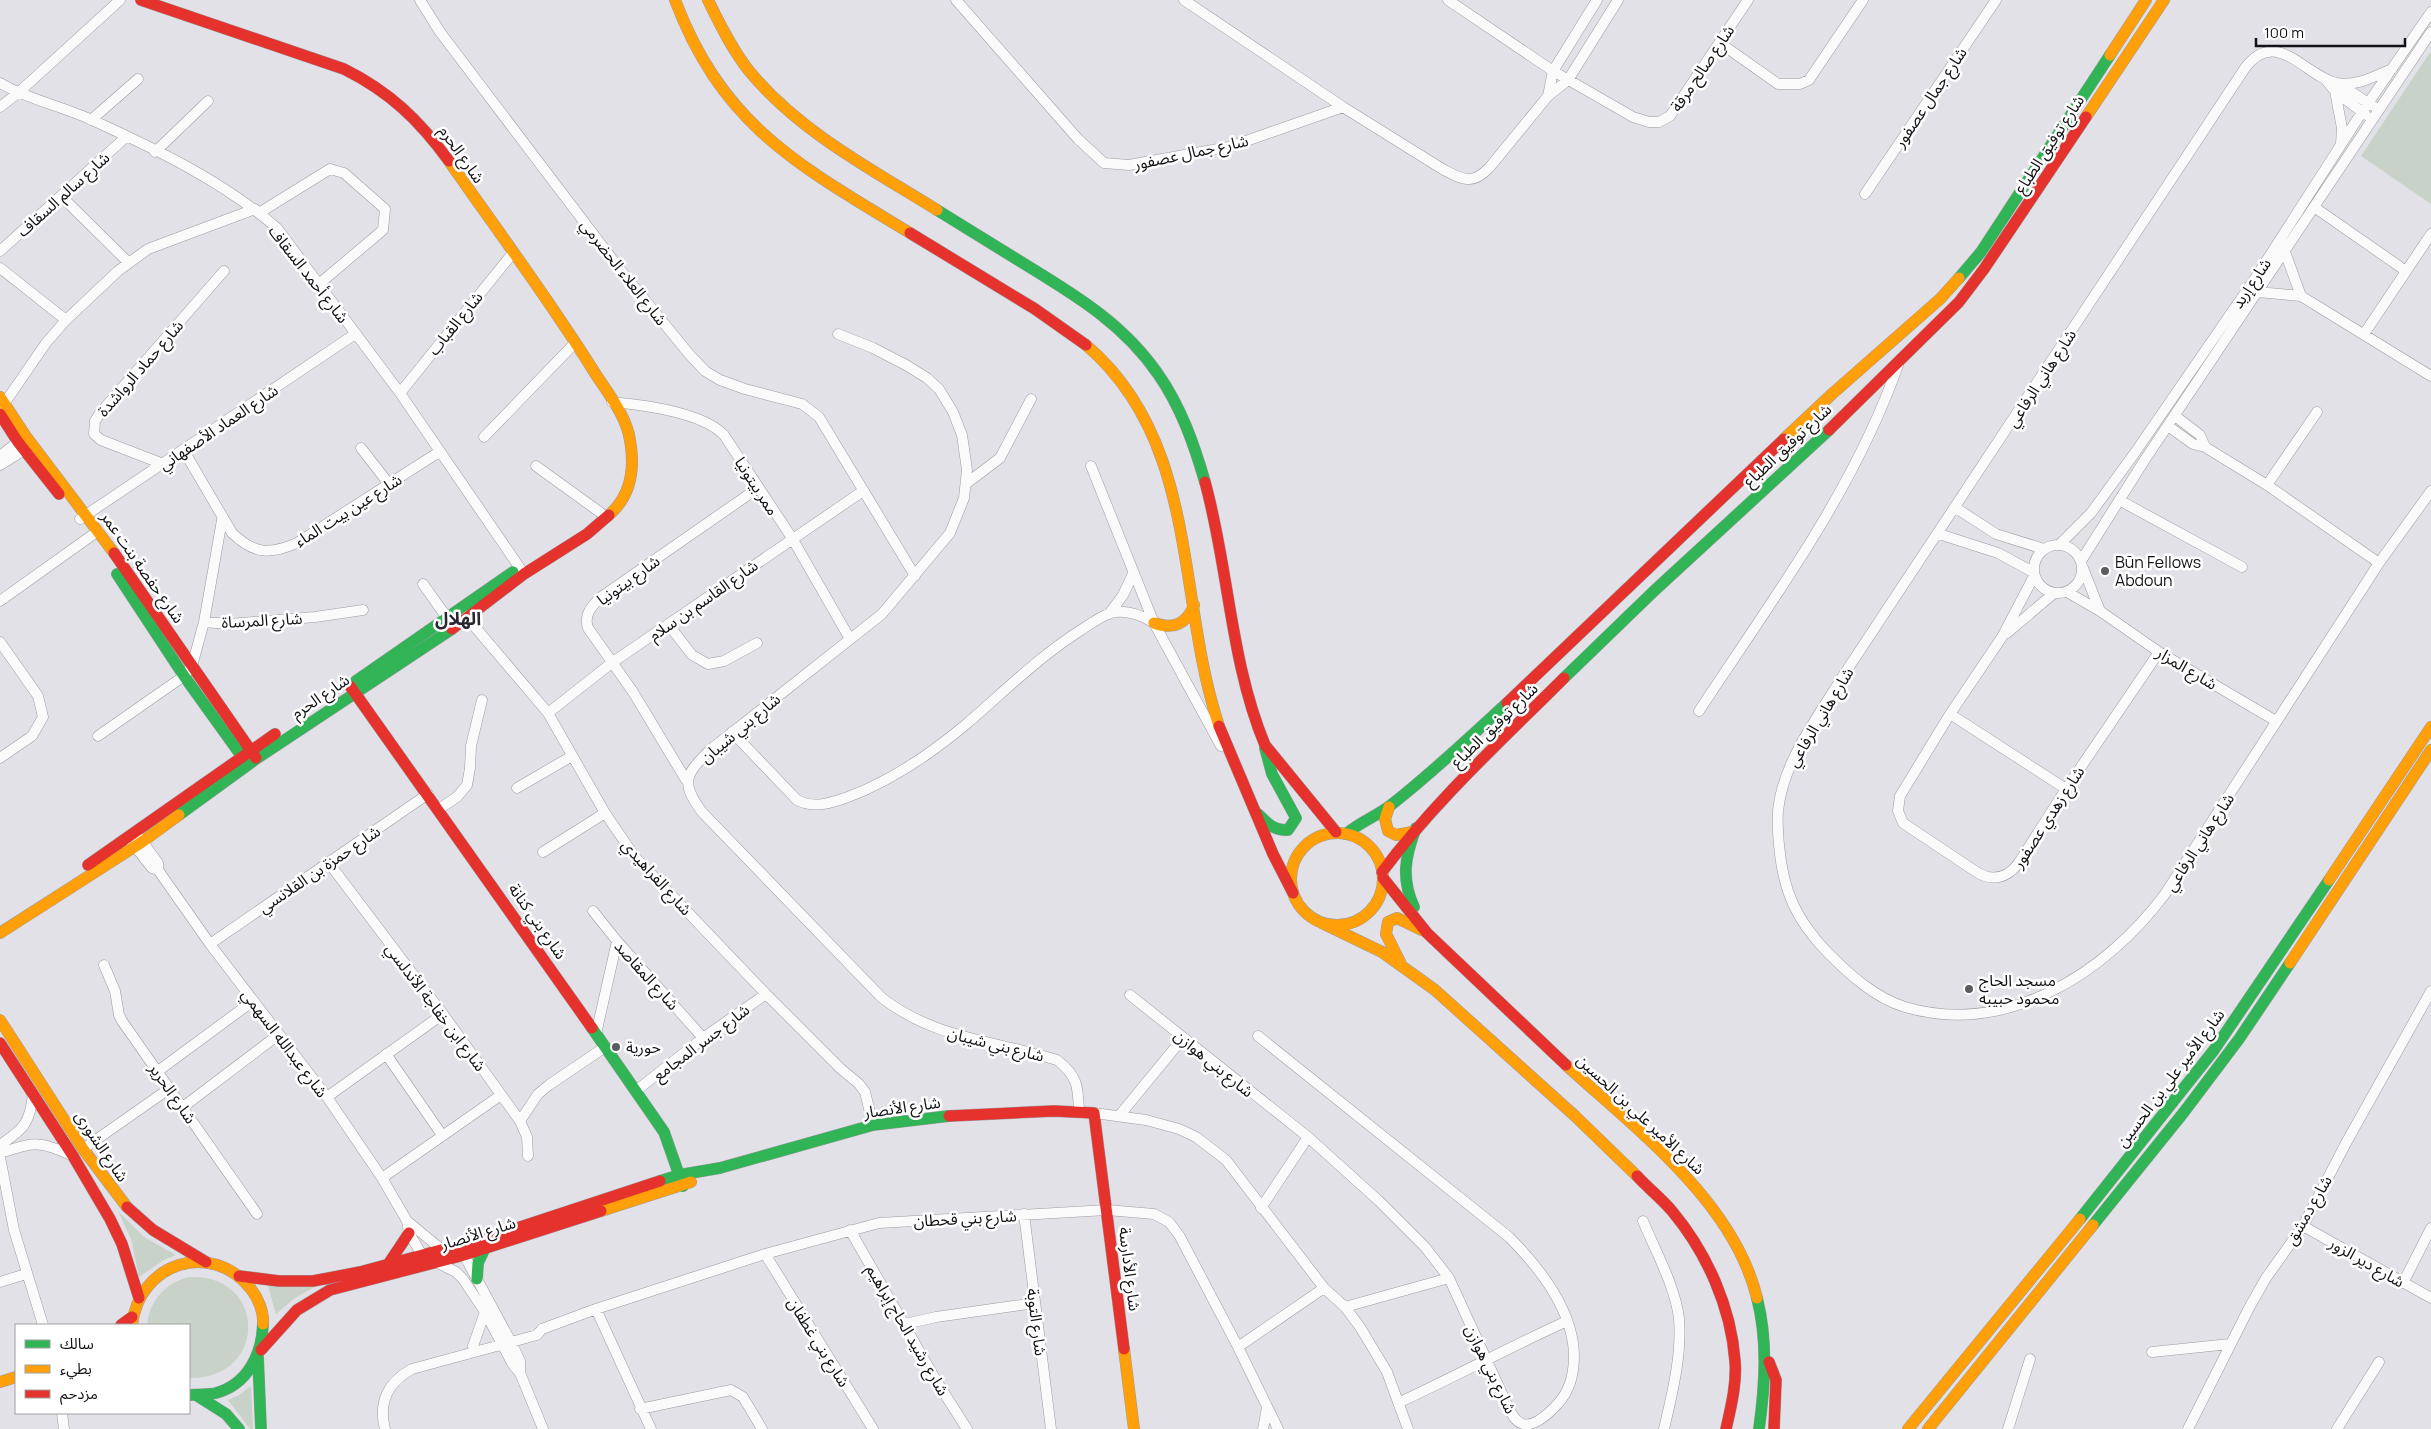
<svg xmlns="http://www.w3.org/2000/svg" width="2431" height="1429" viewBox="0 0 2431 1429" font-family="Manrope,'Noto Sans Arabic',sans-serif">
<rect width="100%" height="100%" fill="#e2e1e7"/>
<path fill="#c9d2c8" d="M2431,51V204L2361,156Z
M118,1211L144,1237L176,1255L164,1260L139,1277L131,1239Z
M189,1277C268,1273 268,1380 189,1378V1325H147C150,1300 165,1283 189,1277Z
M268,1286H316L295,1298L276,1314Z
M251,1386L253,1429H250L228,1400L239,1395Z"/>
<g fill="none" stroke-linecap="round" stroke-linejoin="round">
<defs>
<path id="street" d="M420,0L440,32L622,272L689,354L705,371L720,380L745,389L802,404L819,417L915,576
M956,0L1078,139L1104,163L1129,165L1229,147L1343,107
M1184,0L1343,107L1444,170C1464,180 1472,185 1489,168L1548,96L1568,80L1618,0
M1448,0L1553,71L1633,117L1649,122H1659L1670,116L1748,0
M1720,43L1778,84H1800L1809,80L1817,68L1863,0
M2392,69C2375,76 2356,87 2336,83C2305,76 2276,26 2245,68L1841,679C1816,720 1783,762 1778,811C1777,823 1778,834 1779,845C1783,891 1796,920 1828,953C1849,974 1875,998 1905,1007C2007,1037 2106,973 2165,894L2379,563L2431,491
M2326,80L2335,91L2366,115
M0,83C29,100 62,106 92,120C156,149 224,182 277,228L400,393L524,574
M2339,84L2373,106
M2335,91L2342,128L2341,144
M1548,96L1553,71L1597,0
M0,107L18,93L120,0
M91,120L138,79
M155,152L208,101
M1865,194L1996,0
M61,196L129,263
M2314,207L2406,271
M259,213L330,169L344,173L385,209L383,230L319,284
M0,251L126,137
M2285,252L2301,296
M0,268L66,320L46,343L2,407
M2258,292L2301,296L2431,376
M66,320L118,271L148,249L255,209
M838,334L873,348L906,365L927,378L939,389L953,412L962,435L967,470L964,498L950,533L882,614L710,750C685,775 680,782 702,812L882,998C937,1040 994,1040 1057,1060C1078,1076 1078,1087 1079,1111
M2364,334L2431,234
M400,393L512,254
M612,402C644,405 702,412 724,435L792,538L850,639
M2175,416L2200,435L2205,447
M2168,426L2193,444L2205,447L2267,485L2379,563
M484,437L575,343
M361,448L389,484
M184,451L232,533C254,554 269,555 297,543L439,452
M0,456L23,438
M163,464L101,440L94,434L95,421L100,413L224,271
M0,465L29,447
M536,466L601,513
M1091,466L1154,623L1221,746
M967,483L1000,458L1031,399
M2267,485L2317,412
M2119,500L2242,567
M1956,508L1996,534L2044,549
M80,519L355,334
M222,520L204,622L229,624L315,617L363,610
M1939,534L1998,553L2033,572
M2034 569a24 24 0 1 1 48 0a24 24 0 1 1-48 0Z
M2059,545L2091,513L2134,454L2256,277L2362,112L2431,12
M2081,561L2144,461L2431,32
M2083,568L2100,611
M2034,576L2002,637L1950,714L1900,796L1898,811L1903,823L1975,871C1991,882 2006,879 2018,864L2066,789L2159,652
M423,584L450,622
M2067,592L2100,611L2159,652L2276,721
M0,601L98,531
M464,614L548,713L605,813L635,857L766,994L840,1068L859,1084L865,1092L873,1125
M1109,614L1123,595L1133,574
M668,624L692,655L708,664L724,661L757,643
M2007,633L2053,594
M0,642L38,696L43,717L32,736L0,758
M1699,711C1772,600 1854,491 1898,365
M548,713L613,662L863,491
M1950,714L2066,789
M732,732L797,800C814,809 831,803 848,797C891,781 929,755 964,726C1004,692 1037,658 1081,630C1090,624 1101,616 1111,613C1127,609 1141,615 1154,623
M98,736L184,676L192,666L204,622
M686,780L633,692L588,628C583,614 593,605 601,597L758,488
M517,788L572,756
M439,809L457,797L467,785L470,768L471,746L482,700
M139,837L158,863V870
M132,843L152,868L158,870L210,944L327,1097L382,1178L407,1221L409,1233L422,1255L456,1272L463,1279L485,1312L513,1365L520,1373L543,1429
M543,852L605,813
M329,863L443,1014L520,1121L527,1137L528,1156
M593,911L617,941L703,1038
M210,944L428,794
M104,965L115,991L119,1015L122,1021L257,1214
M1130,995L1308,1137L1379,1201L1425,1247L1449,1278L1510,1411C1513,1416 1516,1422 1523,1424C1538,1428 1563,1401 1568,1388C1574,1375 1575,1357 1573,1343C1567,1303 1537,1265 1509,1237L1258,1036
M596,1034L617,941
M386,1054L442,1135
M158,1071L253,1001
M637,1090L703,1038L766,994
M327,1097L443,1014
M183,1107L278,1035
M1094,1113L1146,1120L1179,1129L1196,1137L1226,1160L1324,1288L1345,1307L1360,1327L1387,1372L1408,1429
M1119,1116L1183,1038
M520,1121L538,1094L549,1085L605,1047
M0,1145C24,1129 30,1123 33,1094
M83,1149L170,1088
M0,1153C34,1142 40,1140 73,1156
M0,1157L14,1230L43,1325
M382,1178L501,1095
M1261,1208L1308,1137
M1024,1214L1051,1429
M407,1221L440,1248L464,1255L511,1342L520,1361V1373
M1643,1221C1655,1250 1676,1288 1679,1319C1682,1356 1672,1394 1664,1429
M2303,1226L2431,1298
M850,1230L937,1382L967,1429
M765,1254L873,1429
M0,1282L26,1274
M2403,1283L2431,1228
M1345,1307L1449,1278
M596,1309L651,1429
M905,1324L936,1317L1035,1303
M473,1346L485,1312
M1238,1347L1324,1288
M2152,1352L2230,1344
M1400,1402C1456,1376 1510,1347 1567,1321
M640,1409L731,1390L743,1397L762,1429
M62,1413L64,1429
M385,1429C378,1402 388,1382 412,1369L537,1335L542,1329L596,1309L765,1254L879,1223L1107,1210L1154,1214L1169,1222L1179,1235L1238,1347L1278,1429
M1263,1429L1267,1408
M2008,1429L2030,1359
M2188,1429L2249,1308L2266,1278L2303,1226L2346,1143L2431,991
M2337,1429L2379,1362"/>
<path id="fast" d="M937,210C968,229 999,248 1031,268C1080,298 1125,326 1158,374C1181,407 1194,444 1205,482
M1959,278L1981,252L2110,55
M117,574L184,676L248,765
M1564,678L1654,591L1829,430
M356,681L513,572
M1258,814C1267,823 1274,831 1288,830L1296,818L1272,774L1265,748
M179,815L256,759L452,629
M1346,834C1360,822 1377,816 1391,805C1432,773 1469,738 1507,703
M1414,907C1401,879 1405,856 1416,828
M592,1028L664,1132L683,1186
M660,1181L679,1175L720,1168L873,1125L949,1116
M2080,1219L2214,1050L2329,880
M2093,1225L2184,1112L2239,1039L2290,963
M477,1279L478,1263L485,1248
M1757,1298C1768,1341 1765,1385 1759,1429
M258,1357L261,1429
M189,1395C198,1394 208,1395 216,1393C248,1384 262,1354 263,1324
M196,1395L226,1414L239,1429"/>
<path id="slow" d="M675,0C723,127 800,166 910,233
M708,0C720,25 733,51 750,72C800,132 871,169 937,210
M2110,55L2146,0
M2086,117L2164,0
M449,161C497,230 548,298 593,370C606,391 626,414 630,440C635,468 632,495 609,515
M1086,345C1200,442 1176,598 1219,726
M0,397L25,435L114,553
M1784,439L1832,394L1940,299L1959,278
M1154,623C1173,630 1187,624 1194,605
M1389,807L1385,819L1388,831L1396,835L1412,832
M1291 879a46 46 0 1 1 92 0a46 46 0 1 1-92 0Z
M2329,880L2431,727
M1322,923L1382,952L1435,990L1575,1116L1637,1176
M0,933L142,842L179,815
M1400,962L1386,934L1388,922L1397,918L1422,930
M2290,963L2431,750
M0,1020L83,1149L127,1207
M1566,1065C1636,1129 1734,1202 1757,1298
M601,1211L691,1182
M132,1325C139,1263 211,1239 251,1289C258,1298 264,1312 263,1324
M1124,1349L1134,1429
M0,1382L16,1377
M1908,1429L2080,1219
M1928,1429L2093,1225"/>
<path id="jam" d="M141,0L344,69C390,92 419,120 449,161
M910,233L1035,309L1086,345
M0,414L18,442L59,494
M1829,430L1959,302L1984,269L2086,117
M1205,482C1229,569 1230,661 1265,745L1336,832
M114,553L256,758
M452,629L524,574L587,534L609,515
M350,686L592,1028
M1507,703L1784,439
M1219,726L1273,854L1293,893
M88,865L275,734
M1382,872C1436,800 1501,741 1564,678
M1383,878L1427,933L1566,1065
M0,1043L73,1156L110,1219L122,1244L139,1298
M949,1116L1054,1111L1094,1113L1124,1349
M1637,1176C1648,1188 1662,1199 1672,1211C1707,1253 1731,1307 1735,1361C1737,1383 1731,1407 1726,1429
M127,1207L153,1230L206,1262
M389,1263L409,1233
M239,1276L279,1281H313L360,1272L496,1235L660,1181
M121,1325L132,1317
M261,1350L297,1310L330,1290L464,1255L601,1211
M1769,1362L1776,1380L1774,1429"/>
</defs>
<use href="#street" stroke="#9c9ba0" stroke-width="11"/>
<use href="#fast" stroke="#9c9ba0" stroke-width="12"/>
<use href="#slow" stroke="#9c9ba0" stroke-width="12"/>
<use href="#jam" stroke="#9c9ba0" stroke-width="12"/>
<use href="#street" stroke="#fbfafb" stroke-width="10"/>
<use href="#fast" stroke="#30b455" stroke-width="11"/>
<use href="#slow" stroke="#ff9f0a" stroke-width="11"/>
<use href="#jam" stroke="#e5322d" stroke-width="11"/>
</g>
<g fill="#5b5a5f" stroke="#fff" stroke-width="2">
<circle cx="2105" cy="571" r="5"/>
<circle cx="1969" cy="989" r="5"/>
<circle cx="616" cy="1047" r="5"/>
</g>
<g text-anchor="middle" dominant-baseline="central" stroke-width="5" stroke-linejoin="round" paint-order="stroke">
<g font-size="16" fill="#131216" stroke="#fff">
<text transform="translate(1702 68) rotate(-56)">شارع صالح مرقة</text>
<text transform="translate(1930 97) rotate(-56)">شارع جمال عصفور</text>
<text transform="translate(2049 144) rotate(-57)">شارع توفيق الطباع</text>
<text transform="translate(1191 152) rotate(-12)">شارع جمال عصفور</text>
<text transform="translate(462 154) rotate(55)">شارع الحرم</text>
<text transform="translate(63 194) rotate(-42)">شارع سالم السقاف</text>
<text transform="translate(624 272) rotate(52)">شارع العلاء الحضرمي</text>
<text transform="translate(309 274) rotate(52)">شارع أحمد السقاف</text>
<text transform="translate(2251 283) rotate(-56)">شارع إربد</text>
<text transform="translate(455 323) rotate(-51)">شارع القباب</text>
<text transform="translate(140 368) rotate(-49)">شارع حماد الرواشدة</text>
<text transform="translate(2041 378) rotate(-57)">شارع هاني الرفاعي</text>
<text transform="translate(218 427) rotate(-34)">شارع العماد الأصفهاني</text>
<text transform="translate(1787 445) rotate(-43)">شارع توفيق الطباع</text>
<text transform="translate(757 486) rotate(57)">ممر بيتونيا</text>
<text transform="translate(348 510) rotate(-32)">شارع عين بيت الماء</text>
<text transform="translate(143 567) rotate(55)">شارع حفصة بنت عمر</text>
<text transform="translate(628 580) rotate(-36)">شارع بيتونيا</text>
<text transform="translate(703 600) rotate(-35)">شارع القاسم بن سلام</text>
<text transform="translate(262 620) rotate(-3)">شارع المرساة</text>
<text transform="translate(2187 668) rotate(31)">شارع المزار</text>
<text transform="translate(320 696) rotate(-34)">شارع الحرم</text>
<text transform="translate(1820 717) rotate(-59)">شارع هاني الرفاعي</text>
<text transform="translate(1494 725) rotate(-44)">شارع توفيق الطباع</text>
<text transform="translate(740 728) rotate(-40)">شارع بني شيبان</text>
<text transform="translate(2048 817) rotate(-57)">شارع زهدي عصفور</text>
<text transform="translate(2199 842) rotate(-57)">شارع هاني الرفاعي</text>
<text transform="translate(319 869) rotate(-34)">شارع حمزة بن القلانسي</text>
<text transform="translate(657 877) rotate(48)">شارع الفراهيدي</text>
<text transform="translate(538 921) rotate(55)">شارع بني كنانة</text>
<text transform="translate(647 975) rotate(48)">شارع المقاصد</text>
<text transform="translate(436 1007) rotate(53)">شارع ابن خفاجة الأندلسي</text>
<text transform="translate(701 1042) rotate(-37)">شارع جسر المجامع</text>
<text transform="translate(285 1043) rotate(53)">شارع عبدالله السهمي</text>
<text transform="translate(996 1044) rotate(14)">شارع بني شيبان</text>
<text transform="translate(1214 1063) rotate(39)">شارع بني هوازن</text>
<text transform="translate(2170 1078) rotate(-53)">شارع الأمير علي بن الحسين</text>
<text transform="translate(173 1093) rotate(55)">شارع الحرير</text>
<text transform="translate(902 1107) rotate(-8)">شارع الأنصار</text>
<text transform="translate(1641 1114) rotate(43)">شارع الأمير علي بن الحسين</text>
<text transform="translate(102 1146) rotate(56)">شارع الشورى</text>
<text transform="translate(2308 1210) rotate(-60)">شارع دمشق</text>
<text transform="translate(965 1218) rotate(-3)">شارع بني قحطان</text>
<text transform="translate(478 1233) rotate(-17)">شارع الأنصار</text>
<text transform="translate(2367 1262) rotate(30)">شارع دير الزور</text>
<text transform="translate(1130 1269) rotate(83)">شارع الأدارسة</text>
<text transform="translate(1037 1322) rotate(83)">شارع التوبة</text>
<text transform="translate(908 1330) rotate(60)">شارع رشيد الحاج إبراهيم</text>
<text transform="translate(819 1342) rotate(58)">شارع بني غطفان</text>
<text transform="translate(1491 1369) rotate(64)">شارع بني هوازن</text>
</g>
<g font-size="16" fill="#131216" stroke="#fff" text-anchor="start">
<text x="2115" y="562">Būn Fellows<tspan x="2115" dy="18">Abdoun</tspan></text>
<text x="1979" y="980">مسجد الحاج<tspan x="1979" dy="18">محمود حبيبه</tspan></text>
<text x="626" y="1047">حورية</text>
</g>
<g font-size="18" font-weight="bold" fill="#2a2731" stroke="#fff">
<text x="458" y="618">الهلال</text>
</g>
</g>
<rect x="15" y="1324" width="175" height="90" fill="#ffffff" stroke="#a1a0a2"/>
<rect x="25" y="1340" width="25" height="8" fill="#30b455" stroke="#a1a0a2"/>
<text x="60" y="1349" font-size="15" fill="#131216">سالك</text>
<rect x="25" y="1365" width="25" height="8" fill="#ff9f0a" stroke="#a1a0a2"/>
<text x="60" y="1374" font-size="15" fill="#131216">بطيء</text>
<rect x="25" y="1390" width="25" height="8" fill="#e5322d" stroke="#a1a0a2"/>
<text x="60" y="1399" font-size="15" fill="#131216">مزدحم</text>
<path d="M2256 38v8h149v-8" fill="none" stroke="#131216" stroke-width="2.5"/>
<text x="2264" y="38" font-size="15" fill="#131216" stroke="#ffffff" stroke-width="4" paint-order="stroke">100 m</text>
</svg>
